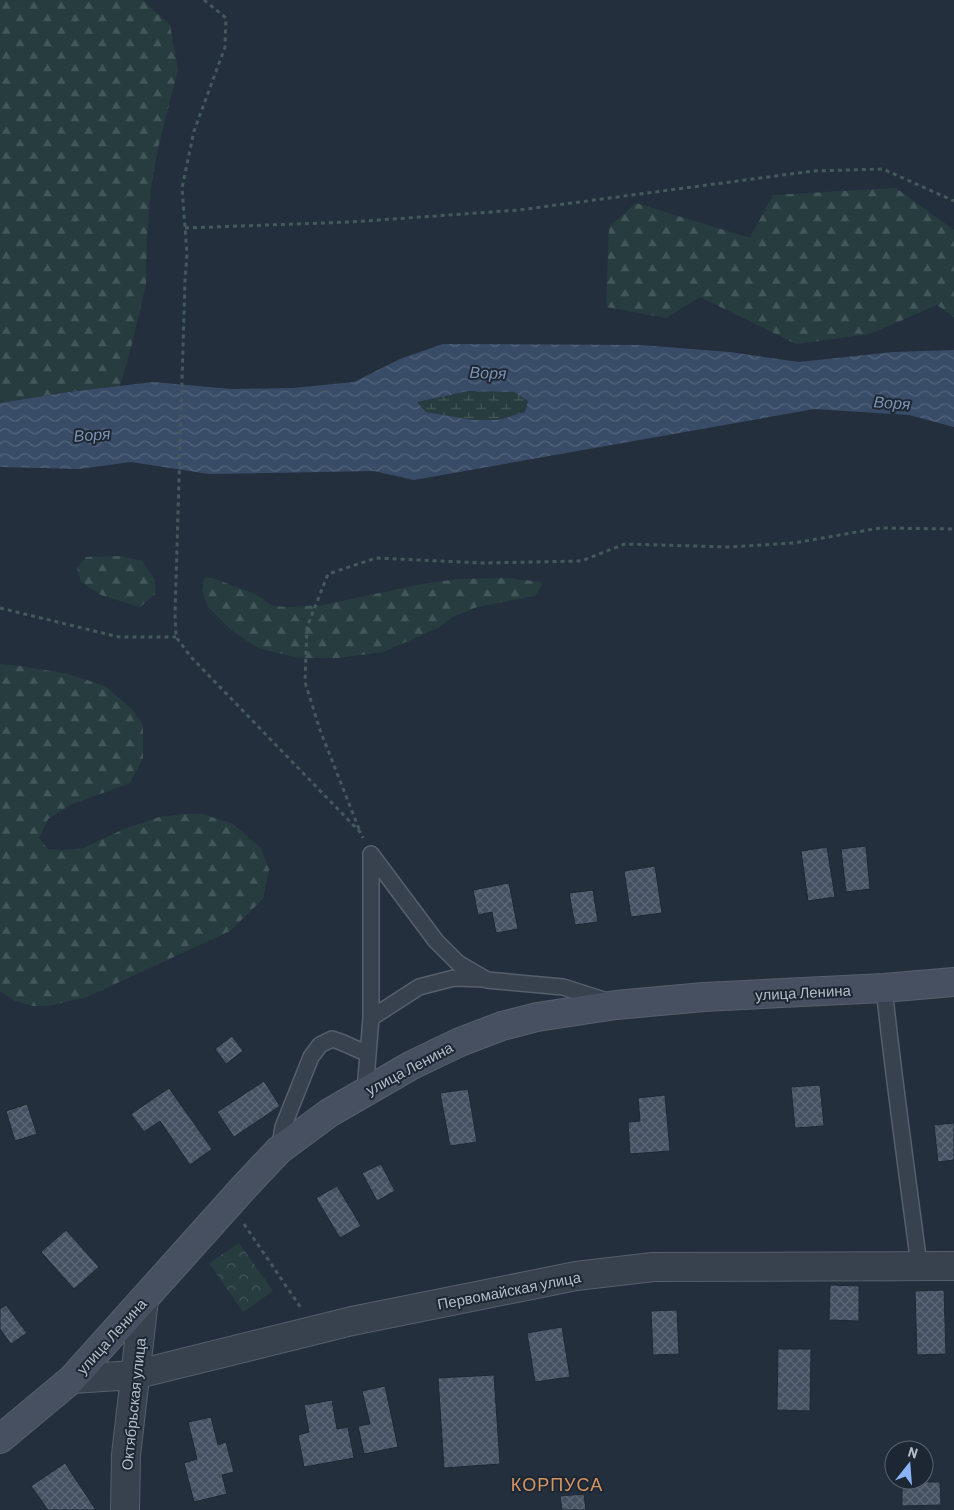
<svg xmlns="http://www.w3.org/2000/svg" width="954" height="1510" viewBox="0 0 954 1510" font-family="Barlow,sans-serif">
<defs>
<pattern id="forest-firs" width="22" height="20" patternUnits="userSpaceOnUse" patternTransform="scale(1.25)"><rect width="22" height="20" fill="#263c3f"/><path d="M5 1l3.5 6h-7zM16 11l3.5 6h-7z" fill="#435659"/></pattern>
<pattern id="wetland-marsh" width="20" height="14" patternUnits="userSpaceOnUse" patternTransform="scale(1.25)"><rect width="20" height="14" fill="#263c3f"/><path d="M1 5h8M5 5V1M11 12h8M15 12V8" fill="none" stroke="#435659"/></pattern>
<pattern id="park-crowns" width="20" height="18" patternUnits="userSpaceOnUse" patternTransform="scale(1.25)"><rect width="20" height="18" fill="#263c3f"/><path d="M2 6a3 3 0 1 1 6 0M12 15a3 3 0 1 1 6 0" fill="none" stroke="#435659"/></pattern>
<pattern id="water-waves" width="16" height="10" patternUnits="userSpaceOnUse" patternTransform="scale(1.25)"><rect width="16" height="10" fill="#394c67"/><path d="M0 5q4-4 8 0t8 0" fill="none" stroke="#53647b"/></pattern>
<pattern id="building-cross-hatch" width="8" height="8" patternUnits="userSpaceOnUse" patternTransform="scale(1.25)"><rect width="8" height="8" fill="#455162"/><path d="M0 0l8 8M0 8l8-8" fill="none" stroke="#5d6877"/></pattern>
</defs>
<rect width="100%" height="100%" fill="#242f3e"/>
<path fill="url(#forest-firs)" d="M0,0H143L170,25L178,70L158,148L151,188L147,236L146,284L131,348L120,386L69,392L0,403Z
M896,188L954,230V317L937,305L870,334L796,344L700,297L666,318L606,307L609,227L636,203L750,238L773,195Z
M122,556L142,561L155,580V594L140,607L101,595L81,582L77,568L86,557Z
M204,578H213L257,595L273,606L288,607L323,605L422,584L458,579L509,578L540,582L542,585L535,596L477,607L451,618L438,628L383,652L339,658H299L258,648L231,630L208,607L202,591Z
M0,664L21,666L69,674L105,686L132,709L143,725V758L130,783L70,805L48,819L39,838L48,849L63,850L83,848L124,829L159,817L182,814H202L233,824L261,848L269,870L263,899L230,931L87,997L49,1006H33L15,1001L0,991Z"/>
<path fill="url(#wetland-marsh)" d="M468,391L514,392L528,401L525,412L498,420H473L426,412L417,402Z"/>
<path fill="url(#park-crowns)" d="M239,1243L273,1291L243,1312L209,1263Z"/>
<path fill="url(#water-waves)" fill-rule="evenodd" d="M443,344L640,345L730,352L799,362L893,352L954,350V427L909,415L814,409L414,480L374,471L209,474L131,462L78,469L0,467V403L69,392L153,382L231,389L293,388L354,382L400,359ZM468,391L514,392L528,401L525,412L498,420H473L426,412L417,402Z"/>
<path fill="url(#building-cross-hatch)" stroke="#1f2835" d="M866,846L870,889L846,892L841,849Z
M827,847L835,897L808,901L801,851Z
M655,866L662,913L631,917L624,871Z
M509,883L518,929L496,933L492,912L478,915L473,890Z
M593,890L598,922L575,925L569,893Z
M232,1036L243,1051L226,1064L215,1049Z
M264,1081L280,1106L234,1137L217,1112Z
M820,1085L824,1126L795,1128L791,1087Z
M169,1088L212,1149L190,1165L160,1121L144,1132L131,1114Z
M468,1089L477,1142L450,1146L440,1093Z
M665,1095L670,1151L630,1154L628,1122L640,1121L638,1098Z
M27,1104L37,1134L15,1141L6,1111Z
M954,1123V1160L938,1162L934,1125Z
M381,1164L395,1191L377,1201L362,1173Z
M337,1186L361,1226L340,1238L316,1198Z
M66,1230L99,1267L74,1289L41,1252Z
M830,1285L859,1286V1321L829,1320Z
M944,1290L946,1354L917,1355L915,1291Z
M6,1305L27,1333L11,1344L0,1329V1309Z
M677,1310L679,1354L653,1355L651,1311Z
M562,1327L570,1377L535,1382L527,1333Z
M778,1349H811L810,1411L777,1410Z
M494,1375L500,1464L444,1468L438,1378Z
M385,1386L398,1447L364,1454L358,1426L370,1424L362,1391Z
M332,1400L337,1429L348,1427L354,1458L304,1467L298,1435L309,1432L304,1405Z
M211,1417L218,1445L226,1442L234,1472L222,1475L227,1494L194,1502L184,1463L197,1459L188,1422Z
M65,1463L96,1510H48L31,1486Z
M902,1482H940L941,1505L902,1506Z
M584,1494L586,1510H562L560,1496Z"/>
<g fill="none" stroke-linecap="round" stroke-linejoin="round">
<defs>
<path id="lane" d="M371,854L436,941L458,963L487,980L563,987L610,1002
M884,988C894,1081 907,1173 919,1265
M371,1018L419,987L454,978L484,979
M365,1091L371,1018V854
M279,1150L283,1127L311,1057L320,1045L332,1039L341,1042L368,1054"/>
<path id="street" d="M72,1379L134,1375L352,1321L576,1276L653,1267L954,1266
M125,1510L126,1455L144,1299"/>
<path id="secondary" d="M0,1439L72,1379L246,1185L279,1150L329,1113L412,1065L460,1042L502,1026L537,1017L616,1005L704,997L884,988L954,982"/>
</defs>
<use href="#lane" stroke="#565f6c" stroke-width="18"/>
<use href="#street" stroke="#565f6c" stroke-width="30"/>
<use href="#secondary" stroke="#565f6c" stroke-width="30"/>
<path stroke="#44595c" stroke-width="3" stroke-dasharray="4 4" stroke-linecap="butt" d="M204,0L226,18L225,47L194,131L182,188L187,254L185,281L175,613L176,637L191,657L360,832L363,838
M185,228L351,222L519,210L813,171L883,169L954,201
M0,608L119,637H176
M359,829L320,730L305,682L307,627L328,574L376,558L483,563L581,561L625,544L729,547L794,543L880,528L954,529
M244,1224L301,1308"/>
<use href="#lane" stroke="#38414e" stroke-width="15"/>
<use href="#street" stroke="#38414e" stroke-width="28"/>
<use href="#secondary" stroke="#465061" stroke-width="28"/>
</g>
<g text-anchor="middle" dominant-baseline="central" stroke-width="4" stroke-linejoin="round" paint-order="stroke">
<g font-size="15" fill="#b4bcc9" stroke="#1d2633">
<text transform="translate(803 992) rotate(-3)">улица Ленина</text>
<text transform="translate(409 1068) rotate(-28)">улица Ленина</text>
<text transform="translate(509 1290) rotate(-11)">Первомайская улица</text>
<text transform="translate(111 1336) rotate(-48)">улица Ленина</text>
<text transform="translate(133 1404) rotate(-84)">Октябрьская улица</text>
</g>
<g font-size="16" font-style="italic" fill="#7c92b1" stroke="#1d2633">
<text transform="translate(488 372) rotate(2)">Воря</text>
<text transform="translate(892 402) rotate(4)">Воря</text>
<text transform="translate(92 434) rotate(-4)">Воря</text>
</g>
<g font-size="18" letter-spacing="1" fill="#d59563" stroke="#1d2633">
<text x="557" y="1484">КОРПУСА</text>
</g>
</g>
<g transform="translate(909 1465) rotate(17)"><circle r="24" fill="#1d2633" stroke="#59626f"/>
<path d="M0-4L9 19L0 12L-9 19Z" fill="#8ab4f8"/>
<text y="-8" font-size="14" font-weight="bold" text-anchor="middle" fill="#b4bcc9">N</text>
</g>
</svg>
